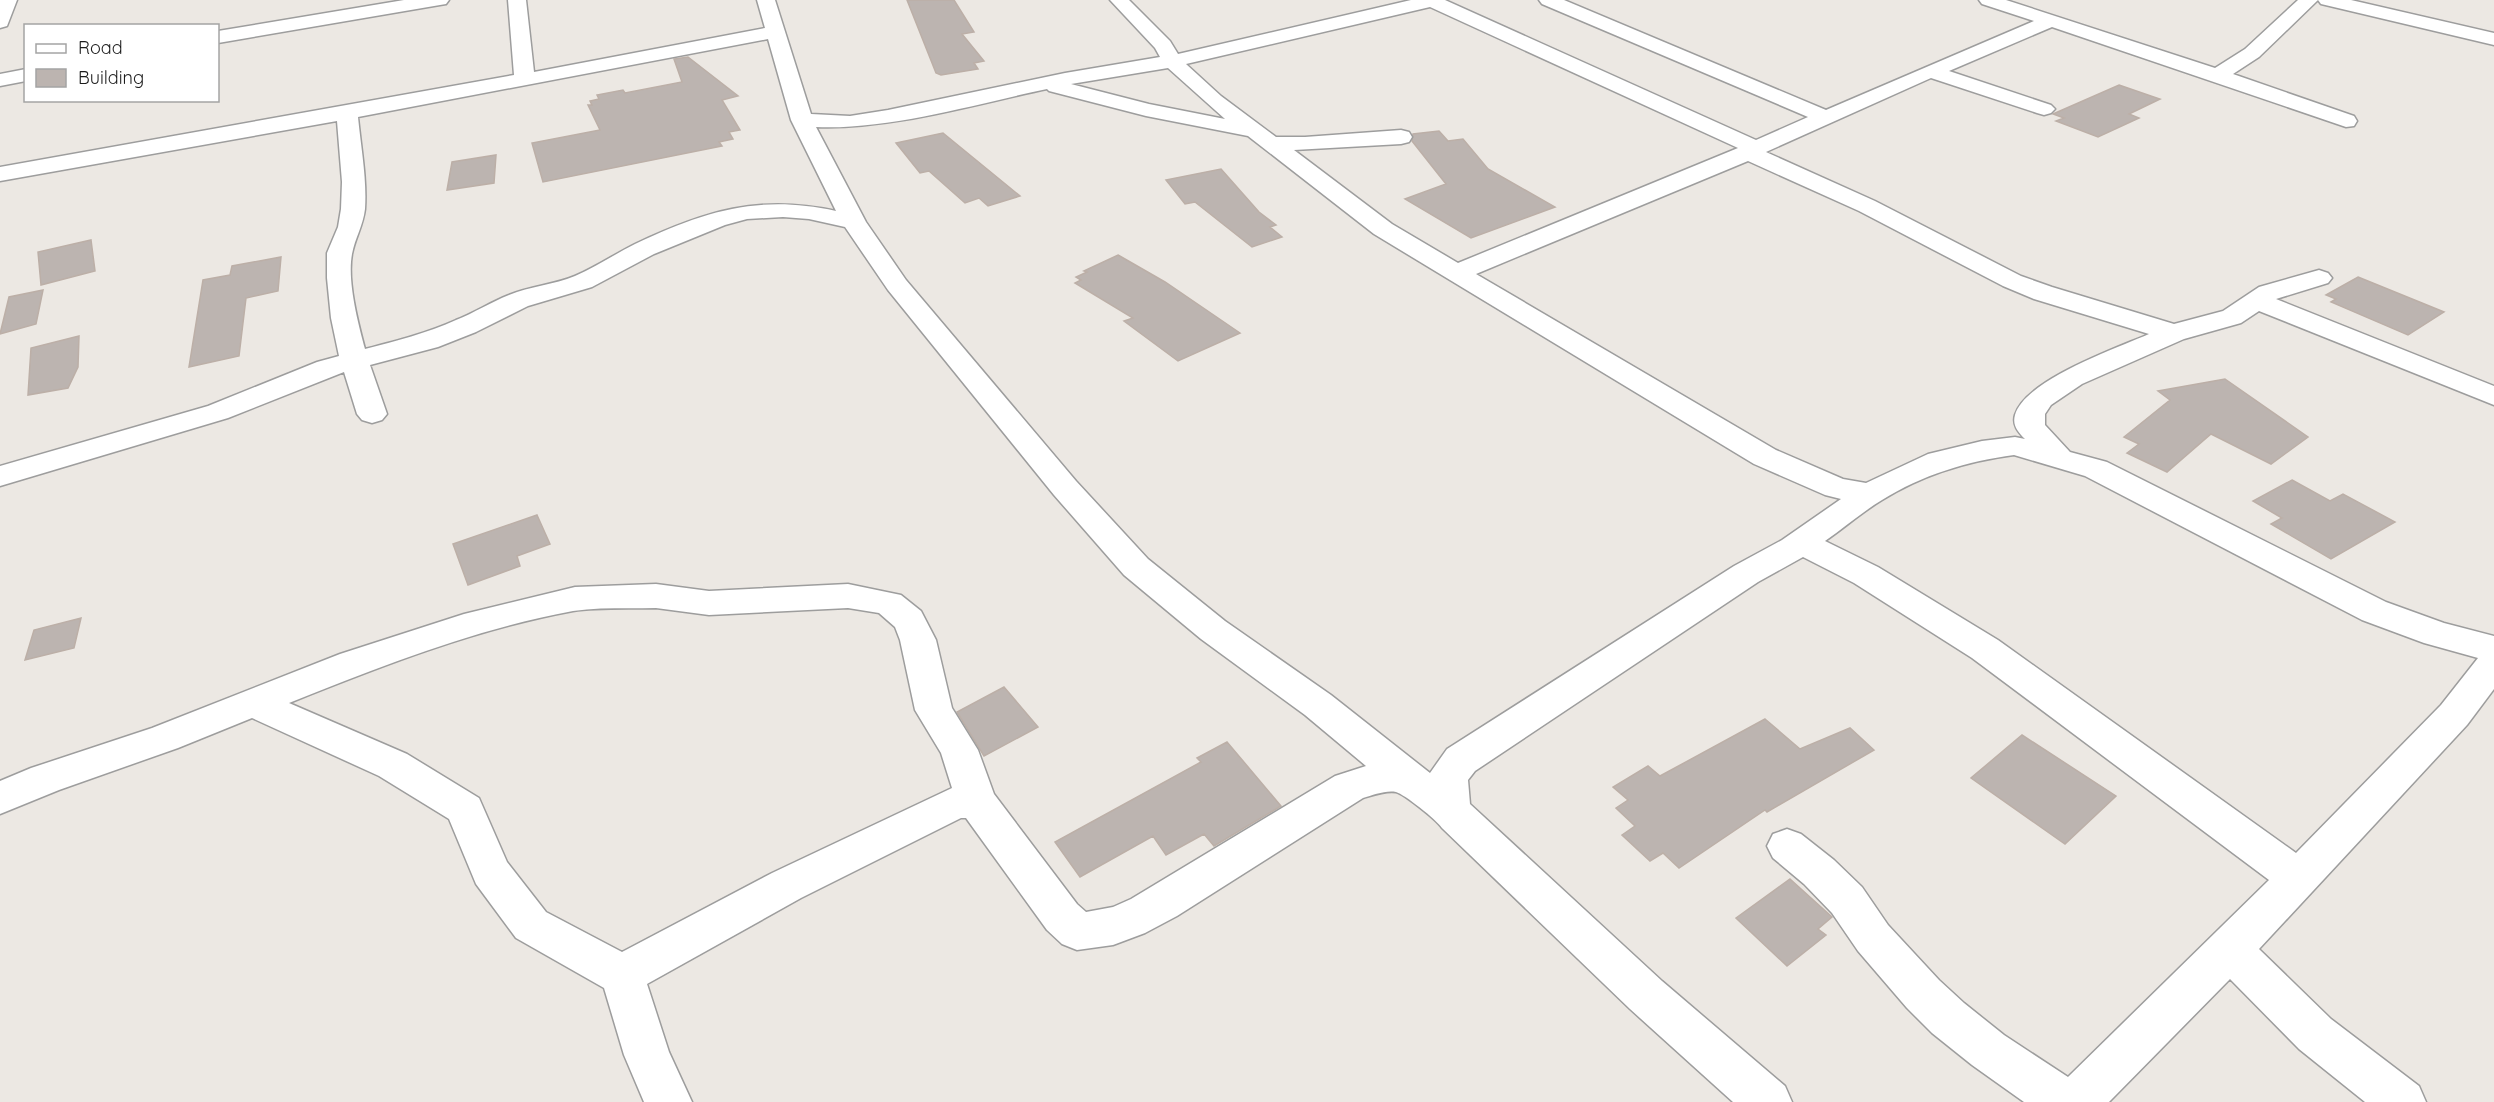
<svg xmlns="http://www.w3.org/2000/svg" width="2494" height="1102" viewBox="0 0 2494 1102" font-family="Quicksand,sans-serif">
<rect width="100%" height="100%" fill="#ece8e3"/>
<path fill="#bcb4b0" stroke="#bcafa7" stroke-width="1.5" d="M907,0H954L974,32L962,34L984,61L974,63L978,69L941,75L936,73Z
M688,57L738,96L722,100L740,130L729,132L733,139L719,142L722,146L543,182L532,143L600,130L588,105H592L590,101L599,99L597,95L623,90L625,93L682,82L674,59Z
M2119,85L2160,99L2129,114L2139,118L2098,137L2056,121L2064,118L2053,114Z
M1439,131L1448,141L1463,139L1488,169L1555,207L1471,238L1405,199L1446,184L1412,141L1413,134Z
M943,133L1020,196L988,206L979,198L965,203L929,171L920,173L896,143Z
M496,155L494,183L447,190L452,162Z
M1221,169L1259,212L1276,225L1270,227L1282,237L1252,247L1195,202L1185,204L1166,180Z
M91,240L95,271L41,285L38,252Z
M1118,255L1165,282L1240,333L1178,361L1124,321L1133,318L1075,283L1081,280L1076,277L1087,272L1084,271Z
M281,257L278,291L246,298L239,356L189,367L203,280L230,275L232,266Z
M2358,277L2444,312L2408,335L2331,302L2336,299L2326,295Z
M43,290L36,324L0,334L9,297Z
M79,336L78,367L68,388L28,395L31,348Z
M2225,379L2308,437L2271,464L2211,434L2167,472L2127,453L2139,444L2124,437L2170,400L2158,391Z
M2292,480L2330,501L2343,494L2395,522L2331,559L2271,524L2282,518L2253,501Z
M537,515L550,544L517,556L520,566L468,585L453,544Z
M81,618L74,648L25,660L34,630Z
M1004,687L1038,727L984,756L957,712Z
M1765,719L1800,749L1850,728L1874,750L1767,812L1765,810L1679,868L1663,853L1650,861L1622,835L1635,826L1616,808L1628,800L1613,787L1648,766L1660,776Z
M2022,735L2116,796L2065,844L1971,778Z
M1227,742L1281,806L1214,846L1204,834L1166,855L1153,836L1080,877L1055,842L1201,762L1197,758Z
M1790,879L1832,917L1818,929L1826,935L1787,966L1736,918Z"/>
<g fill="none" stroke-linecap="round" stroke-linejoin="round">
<defs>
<path id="minor" d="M0,0H17L7,26L0,28Z
M404,0H449L446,4L440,5L218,43V31Z
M508,0H526L534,72L765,28L757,0H775L811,114L850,116L888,110L1065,73L1160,57L1155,48L1110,0H1129L1170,41L1178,54L1411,0H1445L1756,140L1808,117L1542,4L1539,0H1564L1826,110L2034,21L1982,4L1979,0H2006L2215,68L2245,49L2298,0H2351L2494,33V45L2321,4L2318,0L2259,57L2233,74L2354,116L2357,121L2354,126L2346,127L2052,27L1949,71L2051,105L2055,109L2051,113L2044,115L2037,113L1931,78L1766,152L1875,201L2021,276L2052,287L2174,324L2223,311L2259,287L2319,270L2328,273L2332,278L2328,283L2276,299L2494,386V405L2259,311L2241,323L2184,339L2082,384L2051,405L2045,414V425L2070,452L2107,462L2386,602L2444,623L2494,636V689L2467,725L2259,949L2331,1019L2419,1086L2426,1102H2365L2299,1049L2230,979L2109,1102H2024L1972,1065L1932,1033L1907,1008L1858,951L1832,913L1804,884L1773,858L1767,846L1773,834L1787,829L1801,834L1834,860L1862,887L1888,925L1939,980L1964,1003L2004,1035L2068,1077L2269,880L1972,658L1854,583L1803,557L1758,582L1475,771L1468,780L1470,804L1662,981L1785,1086L1792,1102H1733L1630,1009L1442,828C1437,820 1404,794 1396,792C1386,790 1373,795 1363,798L1177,916L1145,933L1113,945L1077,950L1062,944L1047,930L966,818H961L801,898L647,984L669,1052L692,1102H644L624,1055L604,988L516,938L476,884L449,819L379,776L252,718L178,748L59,790L0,814V781L31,768L152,728L340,654L464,614L575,587L656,584L709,591L848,584L901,595L921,611L936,640L952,708L978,750L994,794L1077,904L1086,912L1113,907L1131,899L1335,776L1366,766L1305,715L1201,639L1124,575L1054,495L888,290L845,227L809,219L783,217L747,219L725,225L654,254L592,287L528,306L476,332L438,347L370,365L387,414L382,420L372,423L362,420L357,414L344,372L228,418L0,486V466L208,406L317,362L339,356L331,318L327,278V253L338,227L341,209L342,182L337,121L0,181V167L514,75ZM1430,7L1738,148L1458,263L1392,224L1294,150L1401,144L1409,142L1412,137L1409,132L1401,130L1305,137H1276L1221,96L1186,64ZM768,39L791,120L836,211C759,194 705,211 635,244C615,254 596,267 575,276C554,285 530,286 509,295C491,302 474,313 456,320C427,333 396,341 365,349C358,323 347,281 352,254C355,238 363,226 365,209C367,179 361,148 358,117ZM1168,68L1225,119L1149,104L1071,84ZM1047,89L1049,91L1146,116L1248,136L1374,234L1754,464L1825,495L1841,499L1782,540L1734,566L1447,749L1430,773L1331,695L1225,621L1148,559L1076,481L906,280L866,222L816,127C890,130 975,104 1047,89ZM1748,161L1859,211L2003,286L2034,299L2149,334C2117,348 2025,380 2015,415C2012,425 2018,432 2025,439L2015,437L1982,441L1928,454L1866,483L1843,479L1776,450L1476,274ZM2014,455L2085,476L2362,620L2424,643L2478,658L2441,705L2296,853L1998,640L1878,567L1825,541C1844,528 1862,512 1882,500C1922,475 1968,461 2014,455ZM656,608L709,615L848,608L879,613L895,627L900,640L915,710L941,753L952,788L772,873L622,952L546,912L507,862L479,798L407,754L289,703C381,666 476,629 573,611C600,607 629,609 656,608Z
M26,69V81L0,86V74Z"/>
</defs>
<use href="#minor" stroke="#9d9d9d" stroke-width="3"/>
<use href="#minor" fill="#fff" fill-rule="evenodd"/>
</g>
<rect x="24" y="24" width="195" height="78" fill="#ffffff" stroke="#a4a4a4" stroke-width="1.5"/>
<rect x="36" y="44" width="30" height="9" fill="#ffffff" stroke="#a4a4a4" stroke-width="1.5"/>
<text x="78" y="54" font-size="18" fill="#1c1c1c">Road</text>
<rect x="36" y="69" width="30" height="18" fill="#bcb4b0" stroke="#a4a4a4" stroke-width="1.5"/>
<text x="78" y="84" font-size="18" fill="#1c1c1c">Building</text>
</svg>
